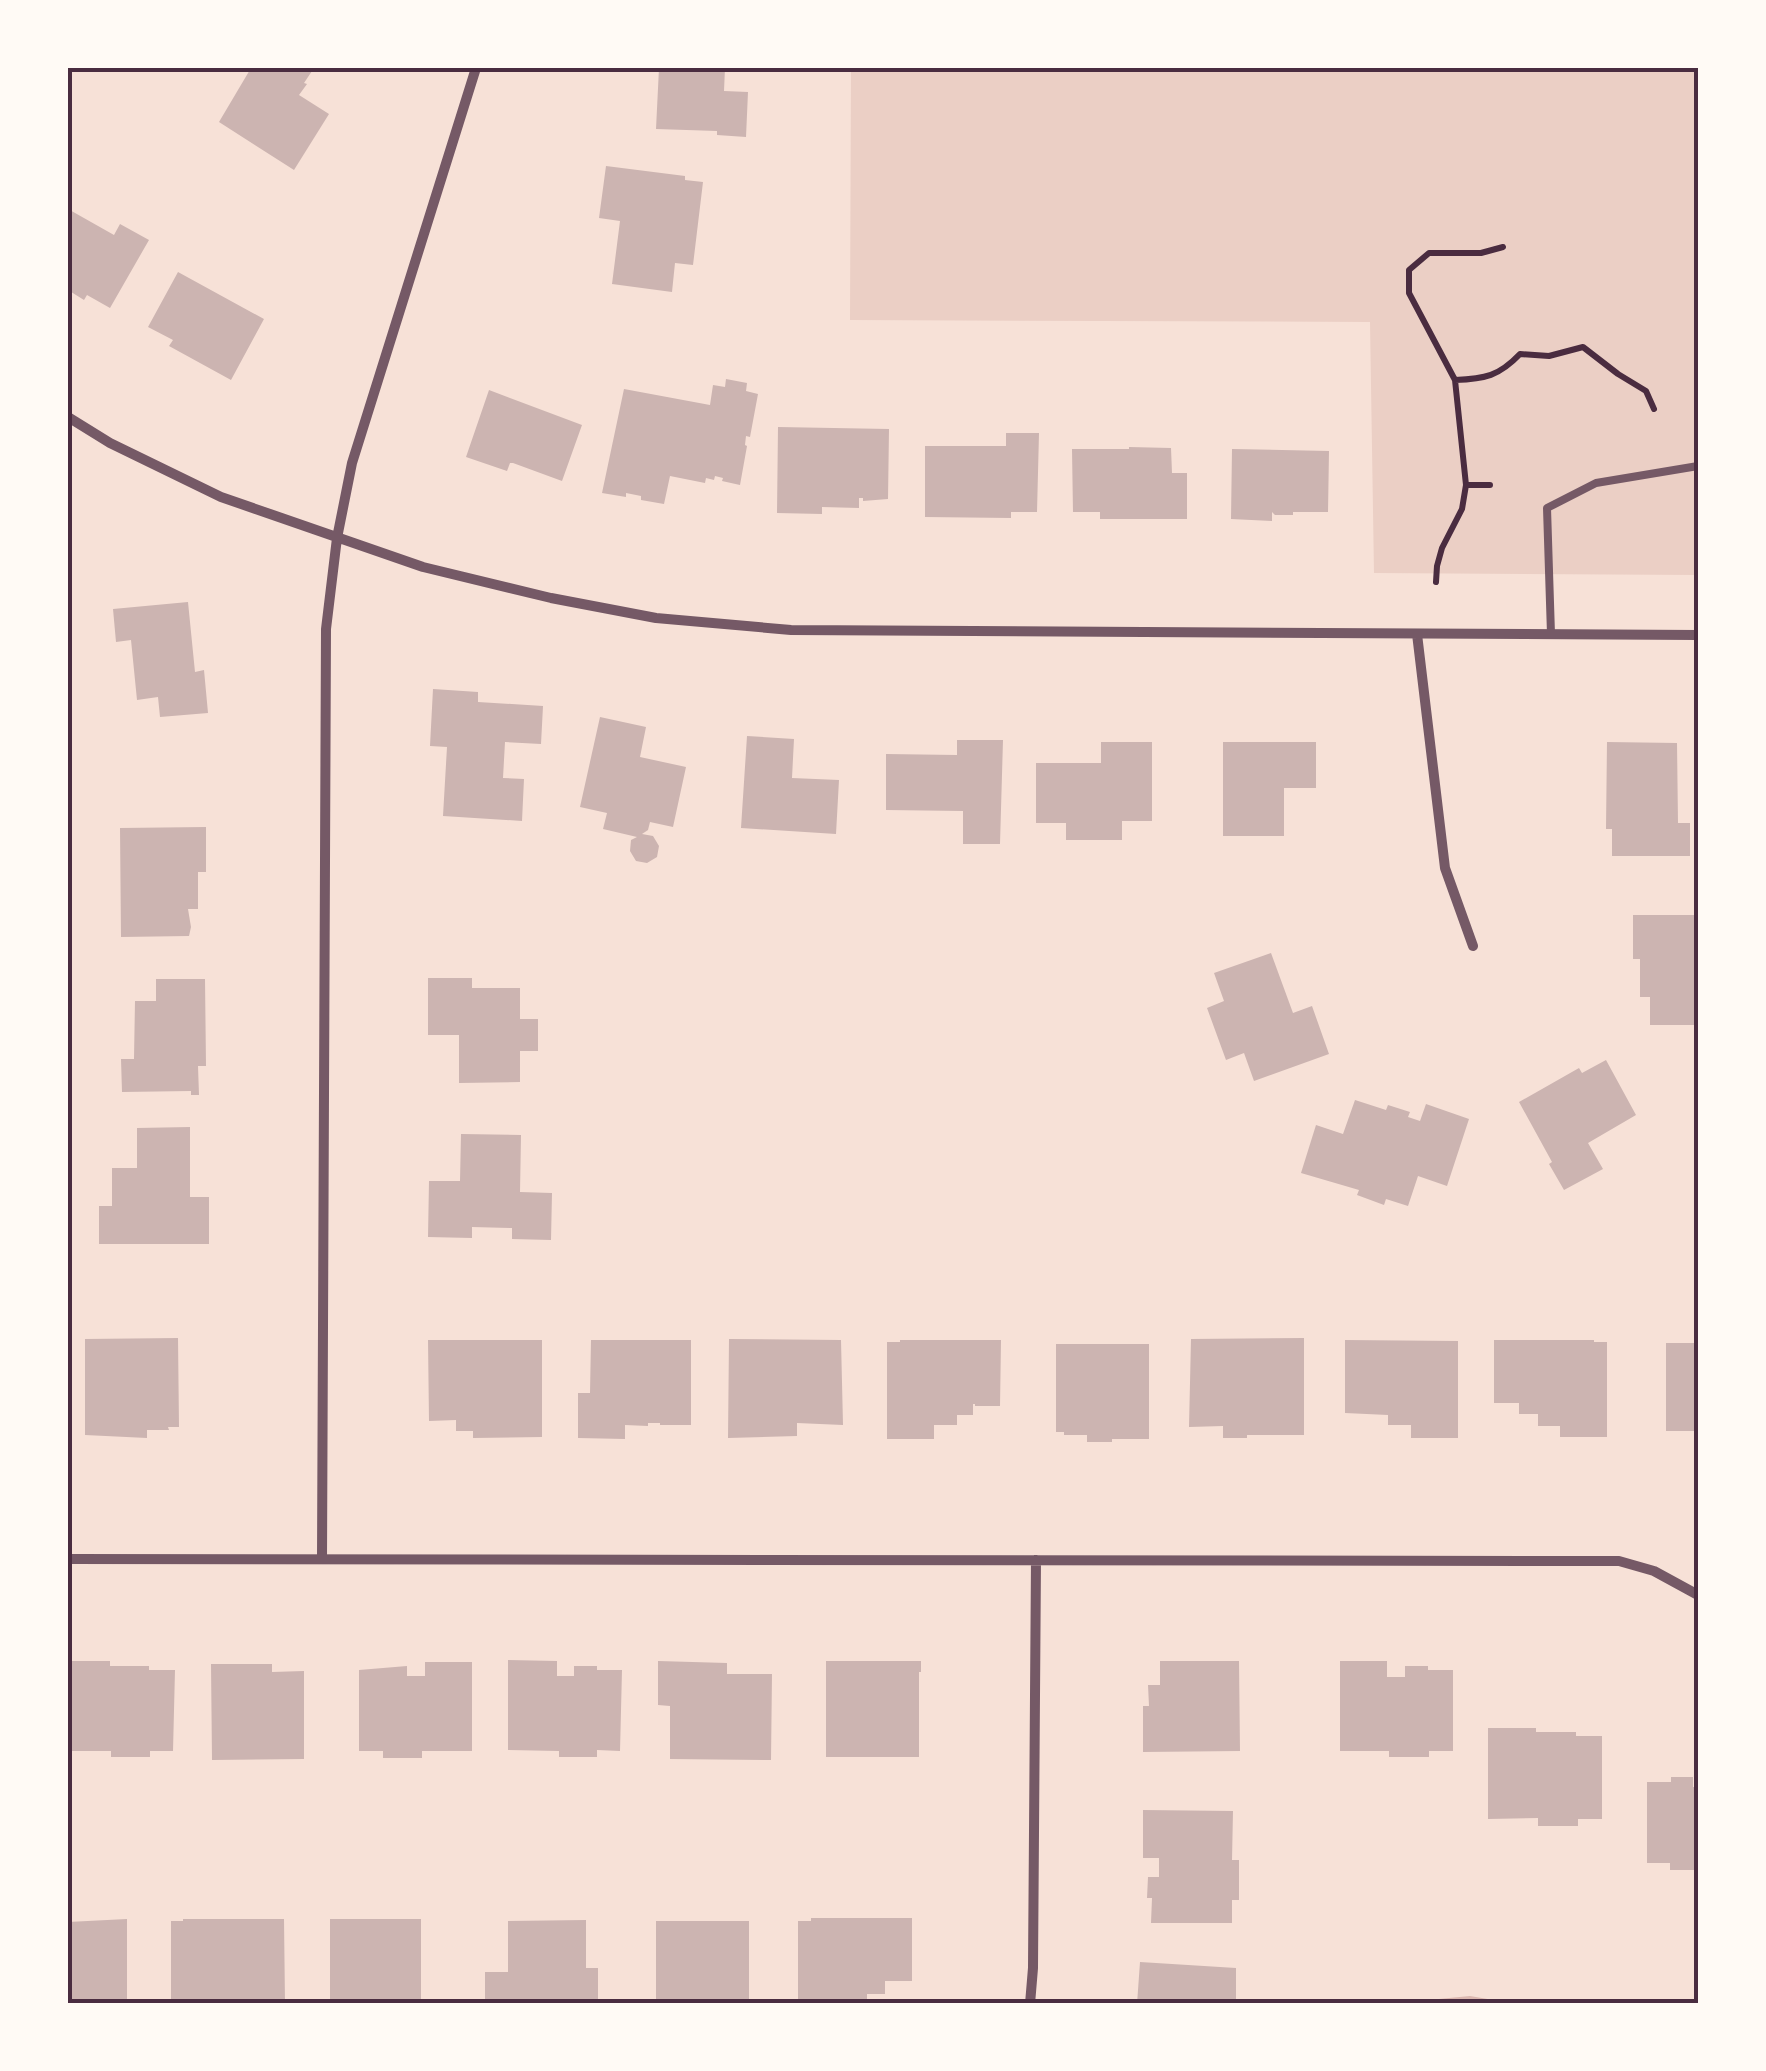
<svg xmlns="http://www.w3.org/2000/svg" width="1766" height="2071" viewBox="0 0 1766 2071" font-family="'Space Grotesk',sans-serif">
<rect width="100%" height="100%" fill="#f7e1d7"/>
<path fill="#ebcfc5" d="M851,68H1698V575L1374,573L1370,322L850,320Z"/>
<path fill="#dcb8b0" d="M1470,1996L1511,2003H1397Z"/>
<path fill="#ccb4b1" d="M251,68H314L304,83L307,84L299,95L329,114L294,170L219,122Z
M659,68H725L724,91L748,92L746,137L717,135V131L656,129Z
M606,166L685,176V180L703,182L693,265L675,263L672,292L612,284L620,221L599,218Z
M68,209L114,235L120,224L149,240L110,308L87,295L84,300L68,290Z
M178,272L264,319L231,380L169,346L173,340L148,327Z
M726,379L747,383L746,391L758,394L750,437L746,436L745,445L747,446L740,485L722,481L723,478L715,476L714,480L706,478L705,483L670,476L664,504L641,500V496L626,493V497L602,493L624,389L710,405L713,385L725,387Z
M489,390L582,425L562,481L513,463H510L507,471L466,457Z
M778,427L889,429L888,499L863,501V498H859V508L822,507V514L777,513Z
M1006,433H1039L1037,512H1011V518L925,517V446H1006Z
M1129,447L1171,448L1172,473H1187V519H1100V512H1073L1072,449H1129Z
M1232,449L1329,451L1328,512H1293V515H1275L1272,512V521L1231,519Z
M188,602L195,672L204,670L208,713L160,717L158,697L137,700L131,640L116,642L113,609Z
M433,689L478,692V702L543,706L541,744L505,742L503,778L524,779L522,821L443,816L447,747L430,746Z
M600,717L646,727L640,757L686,767L673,827L650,822L648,830L642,834L653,836L659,846L657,857L647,863L636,861L630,851L631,840L637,837L603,829L607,813L580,807Z
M747,736L794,739L792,778L839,780L836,834L741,828Z
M957,740H1003L1000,844H963V811L886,810V754L957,755Z
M1101,742H1152V821H1122V840H1066V823H1036V763H1101Z
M1223,742H1316V788H1284V836H1223Z
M1607,742L1677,743L1678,823H1690V856H1612V829H1606Z
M206,827V872H198V909H188L191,927L189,936L121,937L120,828Z
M1633,915H1698V1025H1650V997H1640V959H1633Z
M1271,953L1293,1013L1312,1006L1329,1054L1254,1081L1244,1053L1226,1060L1207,1008L1224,1001L1214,973Z
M428,978H472V988H520V1019H538V1051H520V1082L459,1083V1035H428Z
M156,979H205L206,1066H198L199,1095H191V1091L122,1092L121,1059H134L135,1001H156Z
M1606,1060L1636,1115L1588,1143L1603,1169L1564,1190L1549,1164L1552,1162L1519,1102L1579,1068L1582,1073Z
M1355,1100L1386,1110L1388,1105L1410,1112L1408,1117L1420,1121L1426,1104L1469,1119L1447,1186L1418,1176L1408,1206L1386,1199L1384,1205L1357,1195L1359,1190L1301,1173L1316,1125L1343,1134Z
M190,1127V1197H209V1244H99V1206H112V1168H137V1128Z
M461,1134L521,1135L520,1192L552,1193L551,1240L512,1239V1228L472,1227V1238L428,1237L429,1181H460Z
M178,1338L179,1427H168L169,1430H147V1438L85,1435V1339Z
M1304,1338V1435H1247V1438H1223V1426L1189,1427L1191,1339Z
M729,1339L841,1340L843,1425L797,1423V1436L728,1438Z
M428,1340H542V1437L473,1438V1431H456V1420L429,1421Z
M591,1340H691V1425H660V1423H648V1426L625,1425V1439L578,1438V1393H590Z
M900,1340H1001L1000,1406H975V1404H973V1415H957V1425H934V1439H887V1342H900Z
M1345,1340L1458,1341V1438H1411V1425H1388V1415L1345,1413Z
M1494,1340H1594V1342H1607V1437H1560V1426H1538V1414H1519V1403H1494Z
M1666,1343H1698V1431H1666Z
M1056,1344H1149V1439H1112V1442H1087V1435H1064V1432H1056Z
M508,1660L557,1661V1676H574V1666H597V1670H622L620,1751L597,1750V1757H559V1751L508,1750Z
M68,1661H110V1666H149V1670H175L173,1751H150V1757H111V1751H68Z
M658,1661L727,1663V1674H772L771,1760L670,1759V1706L658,1705Z
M826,1661H921V1672H919V1757H826Z
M1160,1661H1239L1240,1751L1143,1752V1706H1149L1148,1685H1160Z
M1340,1661H1387V1677H1405V1666H1428V1670H1453V1751H1429V1757H1389V1751H1340Z
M425,1662H472V1751H422V1758H383V1751H359V1670L407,1666V1676H425Z
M211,1664H272V1672L304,1671V1759L212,1760Z
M1488,1728H1536V1732H1576V1736H1602V1819H1578V1826H1538V1818L1488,1819Z
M1671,1777H1693V1787H1698V1870H1670V1863H1647V1782H1671Z
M1143,1810L1233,1811L1232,1860H1239V1900H1232V1923H1151L1152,1898H1147L1148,1877H1159V1858H1143Z
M811,1918H912V1981H885V1994H867V2004H798V1921H811Z
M127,1919V2004H68V1922Z
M183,1919H284L285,2004H171V1921H183Z
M330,1919H421V1999H414L410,2004H330Z
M586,1920V1968H598V2000H574V2004H485V1972H508V1921Z
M656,1921H749V2004H656Z
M1140,1962L1236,1968V2004H1137Z"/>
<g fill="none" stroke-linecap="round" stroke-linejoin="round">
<path stroke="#4a2c40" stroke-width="6" d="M1455,380C1485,379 1499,376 1520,354L1549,356L1583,347L1618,374L1646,391L1654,409
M1466,485H1490
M1436,582L1437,566L1442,548L1462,509L1466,485L1455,380L1409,293V270L1429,253H1481L1503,247"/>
<path stroke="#755966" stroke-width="8" d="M1551,634L1547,508L1596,483L1698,466"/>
<path stroke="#755966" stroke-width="10" d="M68,417L110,443L221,497L423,567L551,598L656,618L791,630L1698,635
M1417,634L1445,868L1473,946
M68,1559L1619,1561L1654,1571L1698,1595
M322,1559L326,629L337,538L352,463L476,68
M1030,2004L1033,1968L1036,1560"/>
</g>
<rect width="1766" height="2071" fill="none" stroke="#fffaf5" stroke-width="140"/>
<rect x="70" y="70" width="1626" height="1931" fill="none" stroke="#4a2c40" stroke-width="4"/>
</svg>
